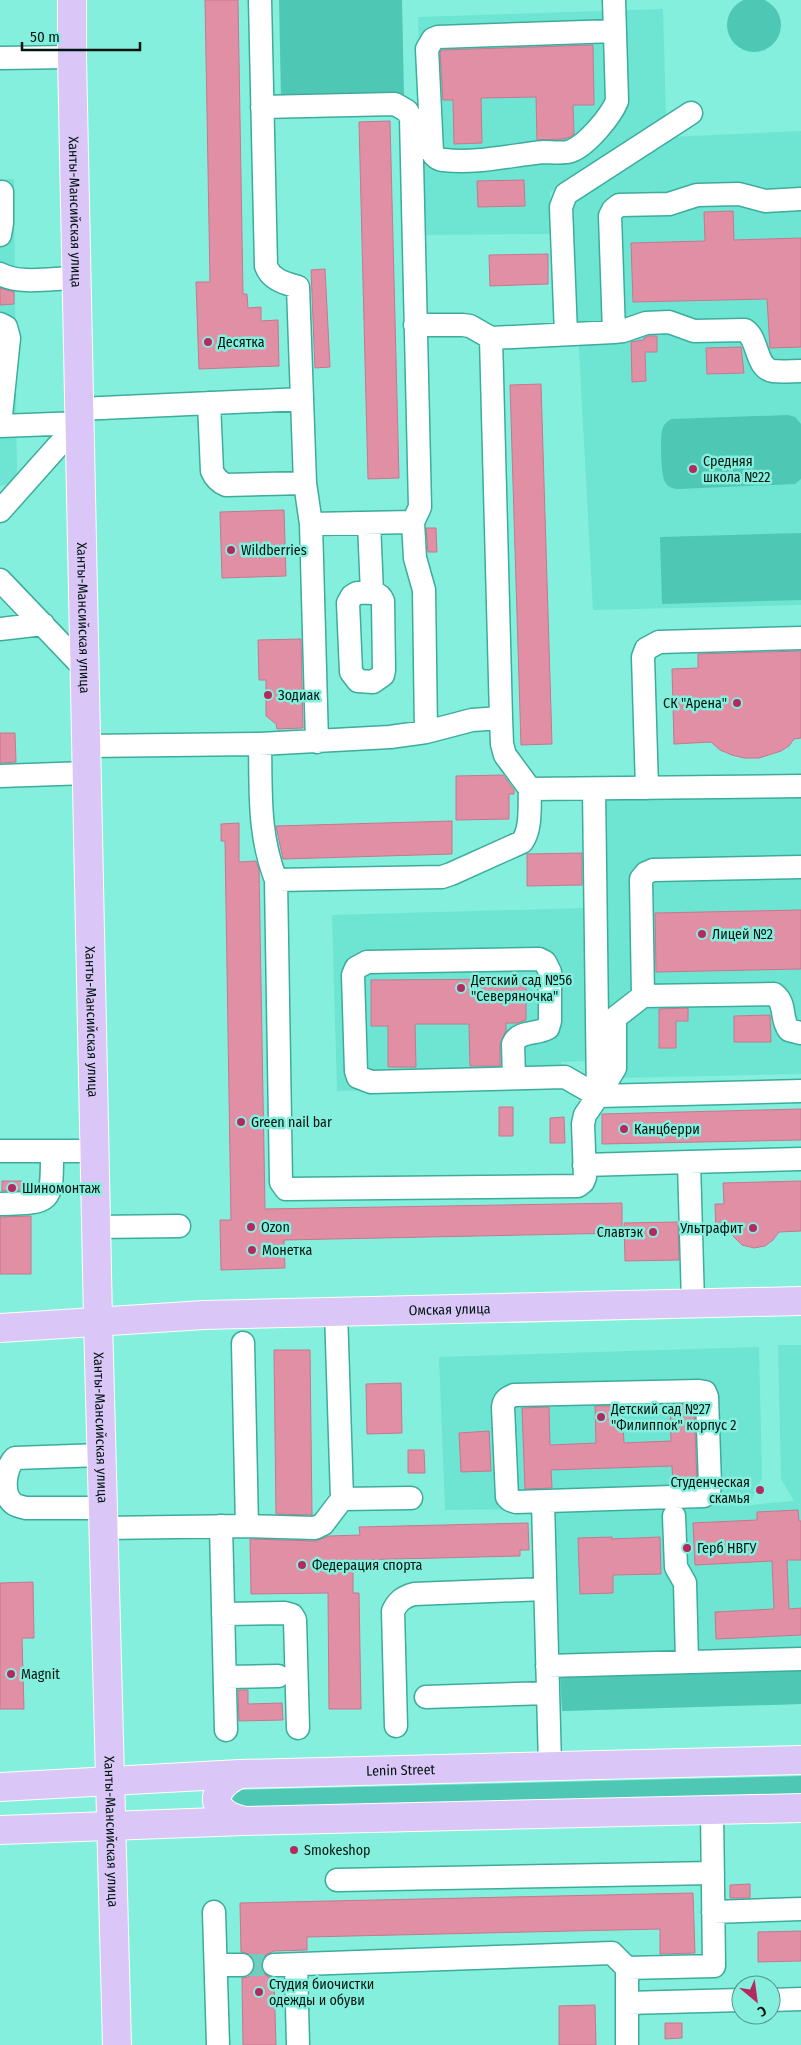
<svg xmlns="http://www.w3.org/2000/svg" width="801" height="2045" viewBox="0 0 801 2045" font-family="'Fira Sans Condensed',sans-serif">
<rect width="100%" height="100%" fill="#85efdd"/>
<path fill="#6de5d2" d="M663,9L666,117L550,192V234L425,235L418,17Z
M801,131V605L593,610L571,200L669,137Z
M0,179H14L17,482L0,486Z
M801,795V1074L620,1078L605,1070L602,797Z
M586,908L590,1061L561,1062L562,1085L337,1091L332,915Z
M778,1345H801V1704L562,1711L554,1512L530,1509L445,1510L439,1357L759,1347L762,1478L749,1505L794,1501L781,1479Z"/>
<path fill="#4fc7b5" d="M727 25a27 27 0 1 1 54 0a27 27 0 1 1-54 0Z
M279,0H402L404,96L281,99Z
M788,415L795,417L801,424V479L795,484L679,489C673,489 668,487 665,482C661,475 660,440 662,431C663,425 666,422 671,419Z
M801,533V600L662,604L660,537Z
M801,1664V1704L562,1711L560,1671Z
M801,1776V1795L233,1809L229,1794L233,1790Z"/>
<path fill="#e08fa5" stroke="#c6778e" d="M205,0H238L243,294H247L248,308L261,307V321L278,320L279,366L199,369L196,282H210Z
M593,45L594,105H573L574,134L570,137L563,139L537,140L536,97L481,98L482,143L454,144L453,100H443L440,52L442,50Z
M390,121L399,478L368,479L359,122Z
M524,180L525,206L478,207L477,181Z
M733,211L734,240L801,238V347L770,348L767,299L633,302L631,243L705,241L704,212Z
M548,254V284L490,286L489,255Z
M325,269L330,367L315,368L311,270Z
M0,288L14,292V304L0,305Z
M648,336H657V352H645L646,381L632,382L631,342L644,340V338Z
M741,347L744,373L707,374L706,348Z
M541,384L552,744L521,745L510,385Z
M284,510L286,576L222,578L220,512Z
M426,528H436L437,552H428Z
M301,639L303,728L277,729L276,724L266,716V680H259L258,640Z
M801,651V738L794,739L789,746L781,751L759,758H744L732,755L720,750L711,742L674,744L672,669L698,668V654Z
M0,733H15L16,762L0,763Z
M503,775L514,790V794H509V819L456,820V776Z
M452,821V854L283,859L276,826Z
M239,823V862L256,861L259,870L265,1209L622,1203V1233L284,1240L285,1268L221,1270L220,1220H231L225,841H221V824Z
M582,853V885L527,886V854Z
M801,910V969L656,972L655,913Z
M526,979V1020L517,1023H506V1031L500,1044V1066H470L469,1024H415L416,1067H388V1026H371V980Z
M688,1008V1021H676V1048H659V1009Z
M770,1015L771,1042H734V1016Z
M499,1107H513V1136H499Z
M801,1109V1140L602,1144V1114Z
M564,1117L565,1143H550V1118Z
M2,1181H22V1190L2,1191Z
M801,1181V1231L779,1232L773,1240L765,1246L754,1248L742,1245L730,1233L716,1234L715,1204H724L723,1183Z
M31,1216V1274H0V1217Z
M678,1222L679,1260L625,1261L624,1223Z
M274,1350H310L312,1515L276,1514Z
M401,1383L402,1433L367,1434L366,1384Z
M694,1404L697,1483L673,1484L672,1466L551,1470L552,1488L525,1489L522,1408L549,1407L550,1445L596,1443L595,1406H622L624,1443L671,1441L670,1405Z
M489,1431L491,1471L461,1472L459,1433Z
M408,1450H424L425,1473H408Z
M798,1510L799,1521H801V1560H787L789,1609L801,1608V1635L716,1639L715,1612L774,1609L772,1561L695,1565L693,1523L757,1520V1512Z
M528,1523L529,1550H520V1556L353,1560V1593H359L361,1709H329L328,1593L251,1594L250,1539L315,1541L329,1536L360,1535L359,1527Z
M612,1537V1539L660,1537L661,1574L613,1575V1593L580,1594L578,1538Z
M33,1582L34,1638H22L24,1709H0V1583Z
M238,1690H248V1704L282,1703L283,1720L239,1721Z
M750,1884V1898H730V1885Z
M693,1893L695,1953L660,1954V1929L307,1937V1950L274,1951L267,1954L262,1959L261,1966L263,1972L268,1977L274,1978L276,2045H243L242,1978L248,1977L253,1972L255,1965L254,1959L249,1954L241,1952L240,1903Z
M801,1931V1961L758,1962V1932Z
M595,2005L596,2045H559V2006Z
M665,2023H682V2038L665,2039Z"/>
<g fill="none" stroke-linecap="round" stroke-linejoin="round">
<path stroke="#71cebe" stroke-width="22" stroke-dasharray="22 11" stroke-linecap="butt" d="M242,1965H274"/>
<defs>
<path id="minor" d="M260,0L266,266C271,280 285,283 298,287L305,483L311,524L317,742
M614,0L617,101C611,116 587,145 571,151C563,154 552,152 544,152C511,155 477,164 444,160C438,160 434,156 432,152L427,49L433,39L438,37L615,31
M0,58L72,57
M262,107L395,104L407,111L411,118L420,507L413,522L415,558L424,590L426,732
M0,235L2,223V192
M0,274C21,285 53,278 77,278
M0,324L6,327L9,338L0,425
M415,325H463L470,326L491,338L501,718
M614,332L623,331L646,323L669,322L694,331L745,330C759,339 755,368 773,371C782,372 792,371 801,371
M566,334L561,207L566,194L691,113
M491,338L614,332L610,216L613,210L619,205L669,204L697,195L739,194L765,201L801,199
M209,403L212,471C215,478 219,482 226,485L305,483
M79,409L302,399
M0,426L80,423
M0,511L57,447L80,425
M369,523L372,593
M311,524L413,522
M0,580L85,669
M357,593C367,593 379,590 383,601L384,670L383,675L373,682L358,681L351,672L348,603L352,596Z
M0,629L43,624
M260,744C261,792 258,834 276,880L281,1182L286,1189L578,1186L583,1182L585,1177L583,1124L585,1115L598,1096L801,1091
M87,746L260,744L390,737L426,732L472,720L501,718L502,744L505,755L530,789L801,786
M0,776L87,773
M647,788L643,657L646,649L659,642L801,638
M594,789L598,1096
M276,880L442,877L451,874L522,842C532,828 529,806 530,789
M643,996L774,994C787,1004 780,1019 789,1030L801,1033
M514,1078L513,1044C519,1030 536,1035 548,1028L550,1021V972L545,962L539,959L367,962L356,968L353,975L356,1071L358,1077L371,1082L565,1077L598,1096
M598,1096L615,1068V1021L616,1017L643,996L641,879L646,873L653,870L801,867
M0,1151H95
M689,1162L801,1159
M584,1165L689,1162L693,1303
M0,1204C53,1203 52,1203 52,1151
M96,1227L179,1226
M243,1343L247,1526
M699,1391L705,1392L707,1397L710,1485L709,1492L704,1496L516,1502L510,1500L507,1497L503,1407C504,1400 507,1398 514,1395Z
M101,1455L15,1458C5,1467 1,1495 14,1504C17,1506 22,1507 26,1508H103
M342,1499L411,1498
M543,1502L550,1765
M674,1516L676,1567L685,1583L687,1661
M221,1526L226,1730
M103,1528L247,1526L315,1528L323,1524L342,1499L336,1311
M223,1614L285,1613L292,1615L295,1620L298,1728
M547,1666L801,1659
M225,1677L278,1676
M426,1697L548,1693
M396,1726L393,1611C398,1601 403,1597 414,1594L545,1589
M337,1880L713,1873
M214,1912L218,2045
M713,1912L801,1909
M216,1965H242
M274,1965L612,1953L627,1968
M296,1965L298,2045
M771,2000L801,1999
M627,2003L741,2000
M627,2045V1968L714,1966L712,1810"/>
<g id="major">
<path id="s1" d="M72,0V57L98,1320L117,2045"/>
<path id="s2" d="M0,1328L204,1315L801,1301"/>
<path d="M240,1774C224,1781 206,1798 225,1813C231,1818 238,1819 244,1821"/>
<path id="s3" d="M0,1787L240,1774L801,1760"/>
<path d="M0,1830L244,1821L801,1808"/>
</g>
</defs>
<use href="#minor" stroke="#3dac9c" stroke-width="25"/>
<use href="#major" stroke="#fff" stroke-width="30"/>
<use href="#minor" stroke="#fff" stroke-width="22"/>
<use href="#major" stroke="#dac7f7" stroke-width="28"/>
</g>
<g fill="#b52961" stroke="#85efdd" stroke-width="2">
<circle cx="208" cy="342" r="5"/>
<circle cx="693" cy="469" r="5"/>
<circle cx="231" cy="550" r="5"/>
<circle cx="268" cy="695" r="5"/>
<circle cx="737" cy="703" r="5"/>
<circle cx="702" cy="934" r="5"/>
<circle cx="461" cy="988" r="5"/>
<circle cx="241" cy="1122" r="5"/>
<circle cx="624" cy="1129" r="5"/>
<circle cx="12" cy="1188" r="5"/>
<circle cx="251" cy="1227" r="5"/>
<circle cx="753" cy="1228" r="5"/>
<circle cx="653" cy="1232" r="5"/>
<circle cx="252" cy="1250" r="5"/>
<circle cx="601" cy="1417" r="5"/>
<circle cx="760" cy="1490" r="5"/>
<circle cx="687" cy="1548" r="5"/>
<circle cx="302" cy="1565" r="5"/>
<circle cx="11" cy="1674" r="5"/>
<circle cx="294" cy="1850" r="5"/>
<circle cx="259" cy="1992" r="5"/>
</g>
<g text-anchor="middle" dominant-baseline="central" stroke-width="5" stroke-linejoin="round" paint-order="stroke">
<g font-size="14" fill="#001410" stroke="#85efdd">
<text stroke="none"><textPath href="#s1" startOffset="212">Ханты-Мансийская улица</textPath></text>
<text stroke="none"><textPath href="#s1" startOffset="618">Ханты-Мансийская улица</textPath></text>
<text stroke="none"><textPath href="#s1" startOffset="1022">Ханты-Мансийская улица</textPath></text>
<text stroke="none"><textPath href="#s2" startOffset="450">Омская улица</textPath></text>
<text stroke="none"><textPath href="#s1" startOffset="1428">Ханты-Мансийская улица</textPath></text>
<text stroke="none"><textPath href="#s3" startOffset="401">Lenin Street</textPath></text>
<text stroke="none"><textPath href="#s1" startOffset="1832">Ханты-Мансийская улица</textPath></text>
</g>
<g font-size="14" fill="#001410" stroke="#85efdd" text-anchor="start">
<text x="218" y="342">Десятка</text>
<text x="703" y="461">Средняя<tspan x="703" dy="16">школа №22</tspan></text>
<text x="241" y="550">Wildberries</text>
<text x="278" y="695">Зодиак</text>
<text x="727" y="703" text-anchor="end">СК "Арена"</text>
<text x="712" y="934">Лицей №2</text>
<text x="471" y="980">Детский сад №56<tspan x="471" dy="16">"Северяночка"</tspan></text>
<text x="251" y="1122">Green nail bar</text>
<text x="634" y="1129">Канцберри</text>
<text x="22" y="1188">Шиномонтаж</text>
<text x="261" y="1227">Ozon</text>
<text x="743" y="1228" text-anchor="end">Ультрафит</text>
<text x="643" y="1232" text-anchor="end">Славтэк</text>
<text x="262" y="1250">Монетка</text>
<text x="611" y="1409">Детский сад №27<tspan x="611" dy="16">"Филиппок" корпус 2</tspan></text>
<text x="750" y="1482" text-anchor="end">Студенческая<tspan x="750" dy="16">скамья</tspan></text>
<text x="697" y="1548">Герб НВГУ</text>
<text x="312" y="1565">Федерация спорта</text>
<text x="21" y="1674">Magnit</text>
<text x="304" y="1850">Smokeshop</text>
<text x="269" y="1984">Студия биочистки<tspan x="269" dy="16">одежды и обуви</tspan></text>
</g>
</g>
<g transform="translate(756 2000) rotate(151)"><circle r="24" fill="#85efdd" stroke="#50978b"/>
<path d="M0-4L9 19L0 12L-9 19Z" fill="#b52961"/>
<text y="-8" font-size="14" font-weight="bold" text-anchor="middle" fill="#001410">С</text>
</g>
<path d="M22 42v8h118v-8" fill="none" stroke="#001410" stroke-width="2.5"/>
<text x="30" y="42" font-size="15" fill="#001410" stroke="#85efdd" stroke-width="4" paint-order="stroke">50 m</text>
</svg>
